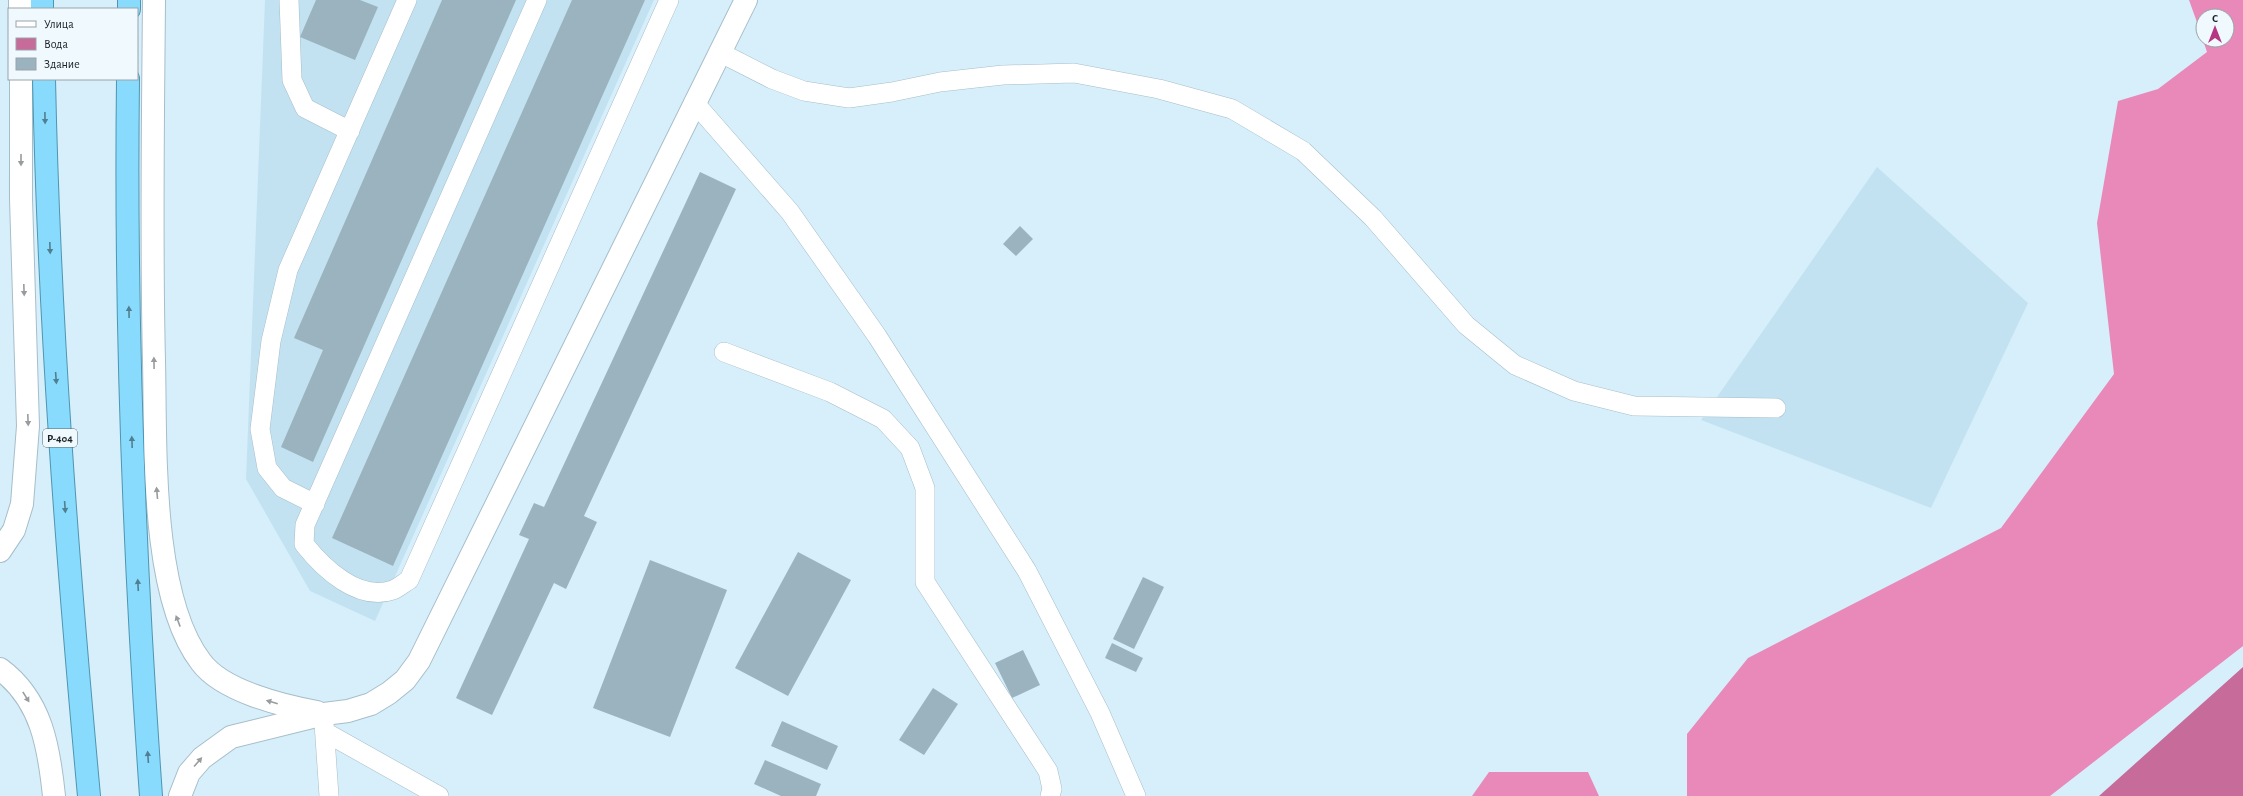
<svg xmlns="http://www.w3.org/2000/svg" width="2243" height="796" viewBox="0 0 2243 796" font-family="'Alegreya Sans',sans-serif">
<rect width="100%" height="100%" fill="#d6effb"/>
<path fill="#c2e2f2" d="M265,0H654L375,621L310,591L246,479Z
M1877,167L2028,303L1931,508L1701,420Z"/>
<path fill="#e889b9" d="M2189,0H2243V646L2050,796H1687V734L1748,658L2001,528L2114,374L2097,223L2118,101L2158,89L2207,52L2203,40H2227V16H2203V39Z
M1489,772H1588L1599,796H1472Z"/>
<path fill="#c76b9b" d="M2243,667V796H2099Z"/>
<path fill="#9bb3be" d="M316,0H360L378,7L355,60L300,37Z
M442,0H516L313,462L281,447L323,350L294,338Z
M572,0H645L393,566L332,538Z
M700,172L736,189L584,516L597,522L566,589L554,583L492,715L456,698L529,539L519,535L534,503L544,507Z
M1020,226L1033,239L1016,256L1003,244Z
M798,552L851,580L788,696L735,668Z
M650,560L727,590L670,737L593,708Z
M1143,577L1164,587L1134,649L1113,639Z
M1112,643L1143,658L1136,672L1105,658Z
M1023,650L1040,685L1012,698L995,663Z
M933,688L958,704L924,755L899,740Z
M782,721L838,746L827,770L771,746Z
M765,760L821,784L816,796H781L754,784Z"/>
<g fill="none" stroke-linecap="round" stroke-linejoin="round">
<defs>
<path id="service" d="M289,0L292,80L305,108L350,131
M537,0L305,525L304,544C323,568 358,602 393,590C398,588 404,583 409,580L669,0
M719,52L772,79L804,91L849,98L892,92L940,82L1003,75L1074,73L1159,89L1232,109L1303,151L1373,218L1466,325L1515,365L1574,391L1634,406L1776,408
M694,102L790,212L877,336L1027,571L1100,713L1136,796
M724,352L830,392L883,419L910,448L925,488V582L1048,771L1052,789L1050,796
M315,504L283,488L267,468L260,429L271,341L288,270L407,0
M324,723L329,796
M325,732L439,796"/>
<path id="minor" d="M20,0V9
M154,0C153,120 151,241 154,361C156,444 150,596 201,662C222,691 283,706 317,712
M0,551L14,530L22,504L28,426L21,199V79
M0,669C42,700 49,748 54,796
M180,796L189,773L202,758L231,737L324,714L348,711L371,704L389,693L405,680L419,661L746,0"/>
<path id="trunk" d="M42,0V9
M129,9V0
M44,79C49,319 67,557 89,796
M128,79C125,318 134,558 151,796"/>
</defs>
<use href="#service" stroke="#a6bec9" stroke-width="20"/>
<use href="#minor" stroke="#a6bec9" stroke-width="24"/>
<use href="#trunk" stroke="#4e95b1" stroke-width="24"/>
<use href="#service" stroke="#fff" stroke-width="19"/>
<use href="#minor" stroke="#fff" stroke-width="22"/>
<use href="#trunk" stroke="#88dbfc" stroke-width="22"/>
</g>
<defs><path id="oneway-solid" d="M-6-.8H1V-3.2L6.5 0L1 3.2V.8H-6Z"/></defs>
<g fill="#507f92">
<use href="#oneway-solid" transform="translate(45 118) rotate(89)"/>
<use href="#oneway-solid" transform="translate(50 248) rotate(88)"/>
<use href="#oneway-solid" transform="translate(129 312) rotate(-91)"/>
<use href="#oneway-solid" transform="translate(56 378) rotate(86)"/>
<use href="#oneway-solid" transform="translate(132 442) rotate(-92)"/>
<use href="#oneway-solid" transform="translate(65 507) rotate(86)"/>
<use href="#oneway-solid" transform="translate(138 585) rotate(-93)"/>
<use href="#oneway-solid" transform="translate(148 757) rotate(-94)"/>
</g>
<g fill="#989c9e">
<use href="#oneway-solid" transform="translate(21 160) rotate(90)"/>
<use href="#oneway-solid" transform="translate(24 290) rotate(88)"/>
<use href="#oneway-solid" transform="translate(154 363) rotate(-91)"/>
<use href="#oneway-solid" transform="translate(28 420) rotate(88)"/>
<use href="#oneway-solid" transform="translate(157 493) rotate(-95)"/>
<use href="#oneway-solid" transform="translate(178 621) rotate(-111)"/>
<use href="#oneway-solid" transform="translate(26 697) rotate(58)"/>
<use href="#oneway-solid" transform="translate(272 702) rotate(-164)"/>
<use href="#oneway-solid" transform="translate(198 762) rotate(-49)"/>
</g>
<g text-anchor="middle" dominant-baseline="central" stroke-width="3" stroke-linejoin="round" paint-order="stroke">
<rect fill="#eff9fe" stroke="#596368" stroke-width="1" x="43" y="429" width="34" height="18" rx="3"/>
<g font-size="11" font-weight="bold" fill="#192327">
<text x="60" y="438">Р-404</text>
</g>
</g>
<rect x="8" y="8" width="130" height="72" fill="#eff9fe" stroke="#99a3a8"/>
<rect x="16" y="21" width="20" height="6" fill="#ffffff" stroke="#99a3a8"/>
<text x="44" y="28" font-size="12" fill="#192327">Улица</text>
<rect x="16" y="38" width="20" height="12" fill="#c76b9b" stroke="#99a3a8"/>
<text x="44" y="48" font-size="12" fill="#192327">Вода</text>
<rect x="16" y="58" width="20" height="12" fill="#9bb3be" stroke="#99a3a8"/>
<text x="44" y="68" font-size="12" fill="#192327">Здание</text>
<g transform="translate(2215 28)"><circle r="19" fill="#eff9fe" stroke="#99a3a8"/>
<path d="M0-3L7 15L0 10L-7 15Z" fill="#b63681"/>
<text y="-6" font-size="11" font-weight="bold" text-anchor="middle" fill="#192327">С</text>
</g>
</svg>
